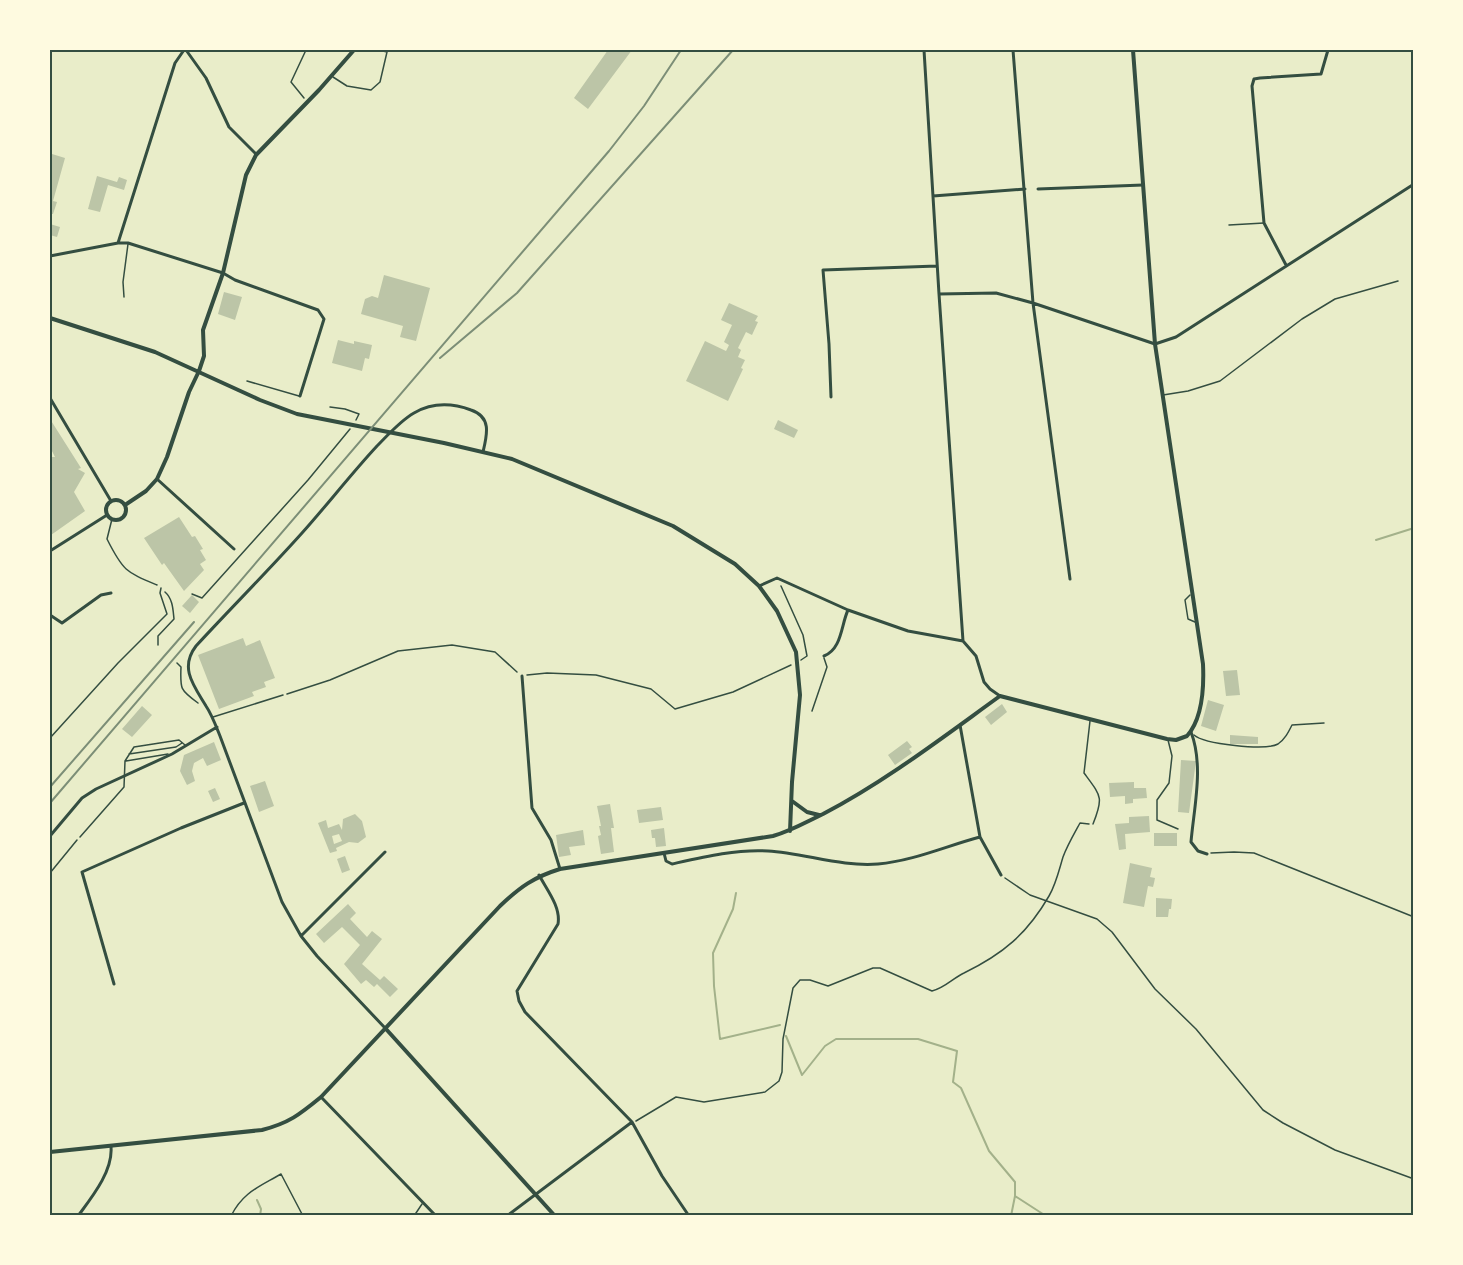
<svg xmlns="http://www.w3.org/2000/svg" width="1463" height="1265" viewBox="0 0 1463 1265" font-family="Jost,sans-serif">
<rect width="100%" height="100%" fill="#e9edc9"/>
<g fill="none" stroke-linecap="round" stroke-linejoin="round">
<path stroke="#a3b18a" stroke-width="2" d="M1376,540L1414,528
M736,893L733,909L713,953L714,986L720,1039L780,1025
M786,1036L802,1075L825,1046L836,1039H918L957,1051L953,1082L961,1088L989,1151L1015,1182V1196L1046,1216
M257,1200L261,1209L260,1216
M1011,1216L1015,1196"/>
</g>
<path fill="#bcc5a7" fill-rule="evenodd" d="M608,50H632L588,109L574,98Z
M52,154L65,158L53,201L57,202L53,214H50V162Z
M97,176L117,182L119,177L127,180L124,190L108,185L100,212L88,209Z
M50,224L60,227L57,237L50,235Z
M384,275L430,288L416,341L400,337L403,326L361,314L365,299L372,296L378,298Z
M224,292L242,297L235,320L218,314Z
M729,303L758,316L755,321L758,322L752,335L746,332L738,348L741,350L738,357L745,360L741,368L743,369L728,401L686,381L705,341L726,351L729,345L724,342L732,325L721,320Z
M338,340L354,344V341L372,345L369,359L365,358L362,371L332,363Z
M50,419L81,468L78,469L85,473L74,492L85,511L51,535L50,532V457H55L50,447Z
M778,420L798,430L794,438L774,429Z
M179,517L192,537L195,536L203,549L200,550L206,560L200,564L204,570L184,591L164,563L162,565L144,538Z
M192,595L199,602L190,613L182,606Z
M243,638L246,646L260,640L275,678L264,682L266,687L252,692L254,696L219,709L198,655Z
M1237,670L1240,695L1226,696L1223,671Z
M1208,700L1224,705L1216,731L1201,726Z
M1002,704L1007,712L991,725L985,717Z
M142,706L152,715L132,737L122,729Z
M1230,735L1258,737V744H1230Z
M907,741L912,747L909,749L912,753L895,765L888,755Z
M214,742L221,760L207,766L203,758L194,763L192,771L195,781L187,785L180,771L184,755Z
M1181,760L1196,761L1189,813L1178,812Z
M265,781L274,806L259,812L250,786Z
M1134,782V788H1146L1147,798L1133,799V803L1125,804V796L1110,797L1109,783Z
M215,788L220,799L213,802L208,791Z
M610,804L614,828H611L614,852L601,854L598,836L601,835L599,826H601L597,806Z
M661,807L663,820L639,823L637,810Z
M355,814L362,821L366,837L358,843L349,842L336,848L337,851L330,853L318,823L326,820L328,828L339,824L342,830L343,819ZM339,834L342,841L334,844L332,836Z
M1149,816L1150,832L1125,834L1126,849L1119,850L1115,824L1129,823V817Z
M664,828L666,846L656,847L655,838H652L651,830Z
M583,830L585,845L569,847L571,855L559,857L556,835Z
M1154,833H1177V846H1154Z
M345,856L350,870L342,873L337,859Z
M1130,863L1152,868L1150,877L1155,878L1154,883L1153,887L1148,886L1144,907L1123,903Z
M1156,898L1172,899L1171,909H1169L1168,917H1156Z
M348,904L356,913L350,919L367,937L372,931L382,939L362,964L380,980L384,976L398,989L390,997L377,984L374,987L366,980L361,984L344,964L360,945L342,927L324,943L316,934Z"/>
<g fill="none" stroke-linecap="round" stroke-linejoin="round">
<path stroke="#344e41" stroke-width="1.5" d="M304,98L291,82L306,50
M330,407L345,409L359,414L356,420
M112,519L107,539C123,571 126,572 157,585
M781,586L803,635L807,656L801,660
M192,594L202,598L308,480L350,429
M158,645V636L174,619C173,610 173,599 165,592
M177,663L181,667C180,689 180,690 198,703
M527,675L547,673L596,675L651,689L675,709L733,692L791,665
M287,694L330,680L398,651L452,645L495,652L517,672
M1211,853L1234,852L1254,853L1414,917
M50,873L77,840
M1005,878L1030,895L1097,919L1112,932L1155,989L1196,1029L1263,1110L1283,1123L1335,1150L1414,1179
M636,1121L676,1097L704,1102L765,1092L779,1081L782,1072L783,1039L793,988L800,980H810L828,986L873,968H880L932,991C945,988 953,978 964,973C1003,954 1027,934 1049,896C1056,884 1059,870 1063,857C1067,846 1074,834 1080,823L1089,824
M231,1216C243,1192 259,1187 281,1174L303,1216"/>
<path stroke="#344e41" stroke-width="1.5" d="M333,77L347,86L371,90L380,82L387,52L379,50
M1229,225L1264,223
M124,297L123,282L128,244
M247,381L299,396
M1163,395L1188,391L1220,381L1302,319L1335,299L1398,281
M1190,595L1185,600L1188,619L1195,622
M812,711L827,667L824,658
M213,717L283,695
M1090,721L1084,773C1101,796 1104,797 1093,824
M1194,735C1204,744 1265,751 1278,744C1285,739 1288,733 1292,725L1324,723
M50,738L118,663L167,614L160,593L161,588
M1168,740L1172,756L1169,783L1157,800V820L1178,829
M129,754L176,747L182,743
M126,761L168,754
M80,837L124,787L125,761L134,747L179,740L185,745
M414,1216L422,1204"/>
<path stroke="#344e41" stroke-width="3" d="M186,50L206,78L229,127L256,154
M924,50L939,294L963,641
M1013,50L1033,303L1070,579
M1038,189L1143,185
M933,196L1025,189
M118,243L175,63L184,50
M50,256L118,243H128L223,273L235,280L318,310L324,319L300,396
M1286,265L1264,223L1252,86L1254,79L1260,78L1321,74L1328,50
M939,294L996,293L1033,303L1155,344L1176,337L1414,184
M831,397L829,344L823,270L937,266
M50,398L111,501
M157,479L234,549
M50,551L107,515
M759,586L777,578L848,610L908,631L963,641L976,656L984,682L990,689L1000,696
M50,615L62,623L101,595L111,593
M824,656C842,649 841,625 848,610
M522,676L532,808L551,840L560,869
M960,725L980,837L1001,875
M1191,732C1204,766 1194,807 1191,842L1198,851L1207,854
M50,836L82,798L96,789L172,754L217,727
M664,853L666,861L672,864C703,857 736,849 768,851C804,853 841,867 878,864C913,861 946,846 980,837
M539,875C547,890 561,907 558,924L517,991L519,1001L525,1012L632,1122L662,1176L689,1216
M301,936L385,852
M114,984L82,872L181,828L244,803
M386,1029L317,956L301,936L282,902L220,736C216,726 212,715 206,706C194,686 179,668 196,646C231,608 268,571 302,533C328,504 351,474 377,446C388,435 400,421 414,413C433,402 452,403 471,410C492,417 487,435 483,452
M321,1097L436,1216
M78,1216C92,1197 113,1171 111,1147
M507,1216L632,1122"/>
<path stroke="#344e41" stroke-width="4" d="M50,318L155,352L260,400L297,414L444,443L512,459L673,526L735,564L759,586L777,611L796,652L800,695L792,782L790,831
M106 510a10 10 0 1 1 20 0a10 10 0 1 1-20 0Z
M125,505L146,491L157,479L167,457L189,392L199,371L204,356L203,330L223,273L246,175L256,155L319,90L354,50
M792,801L807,812L819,815
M386,1029L555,1216
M50,1152L262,1130C289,1123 299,1115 321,1097L500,906C520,887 534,877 560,869L773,836C791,831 806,822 823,814C886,781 943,737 1000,696L1167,739L1176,740L1187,736C1203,718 1204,686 1203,664L1155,344L1133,50"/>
<path stroke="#7c8e77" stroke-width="2" d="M440,358L517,293L733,50
M50,787L194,622
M50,803L609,151L644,106L681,50"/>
</g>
<rect width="1463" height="1265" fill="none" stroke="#fefae0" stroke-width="102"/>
<rect x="51" y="51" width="1361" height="1163" fill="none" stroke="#344e41" stroke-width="2"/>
</svg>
